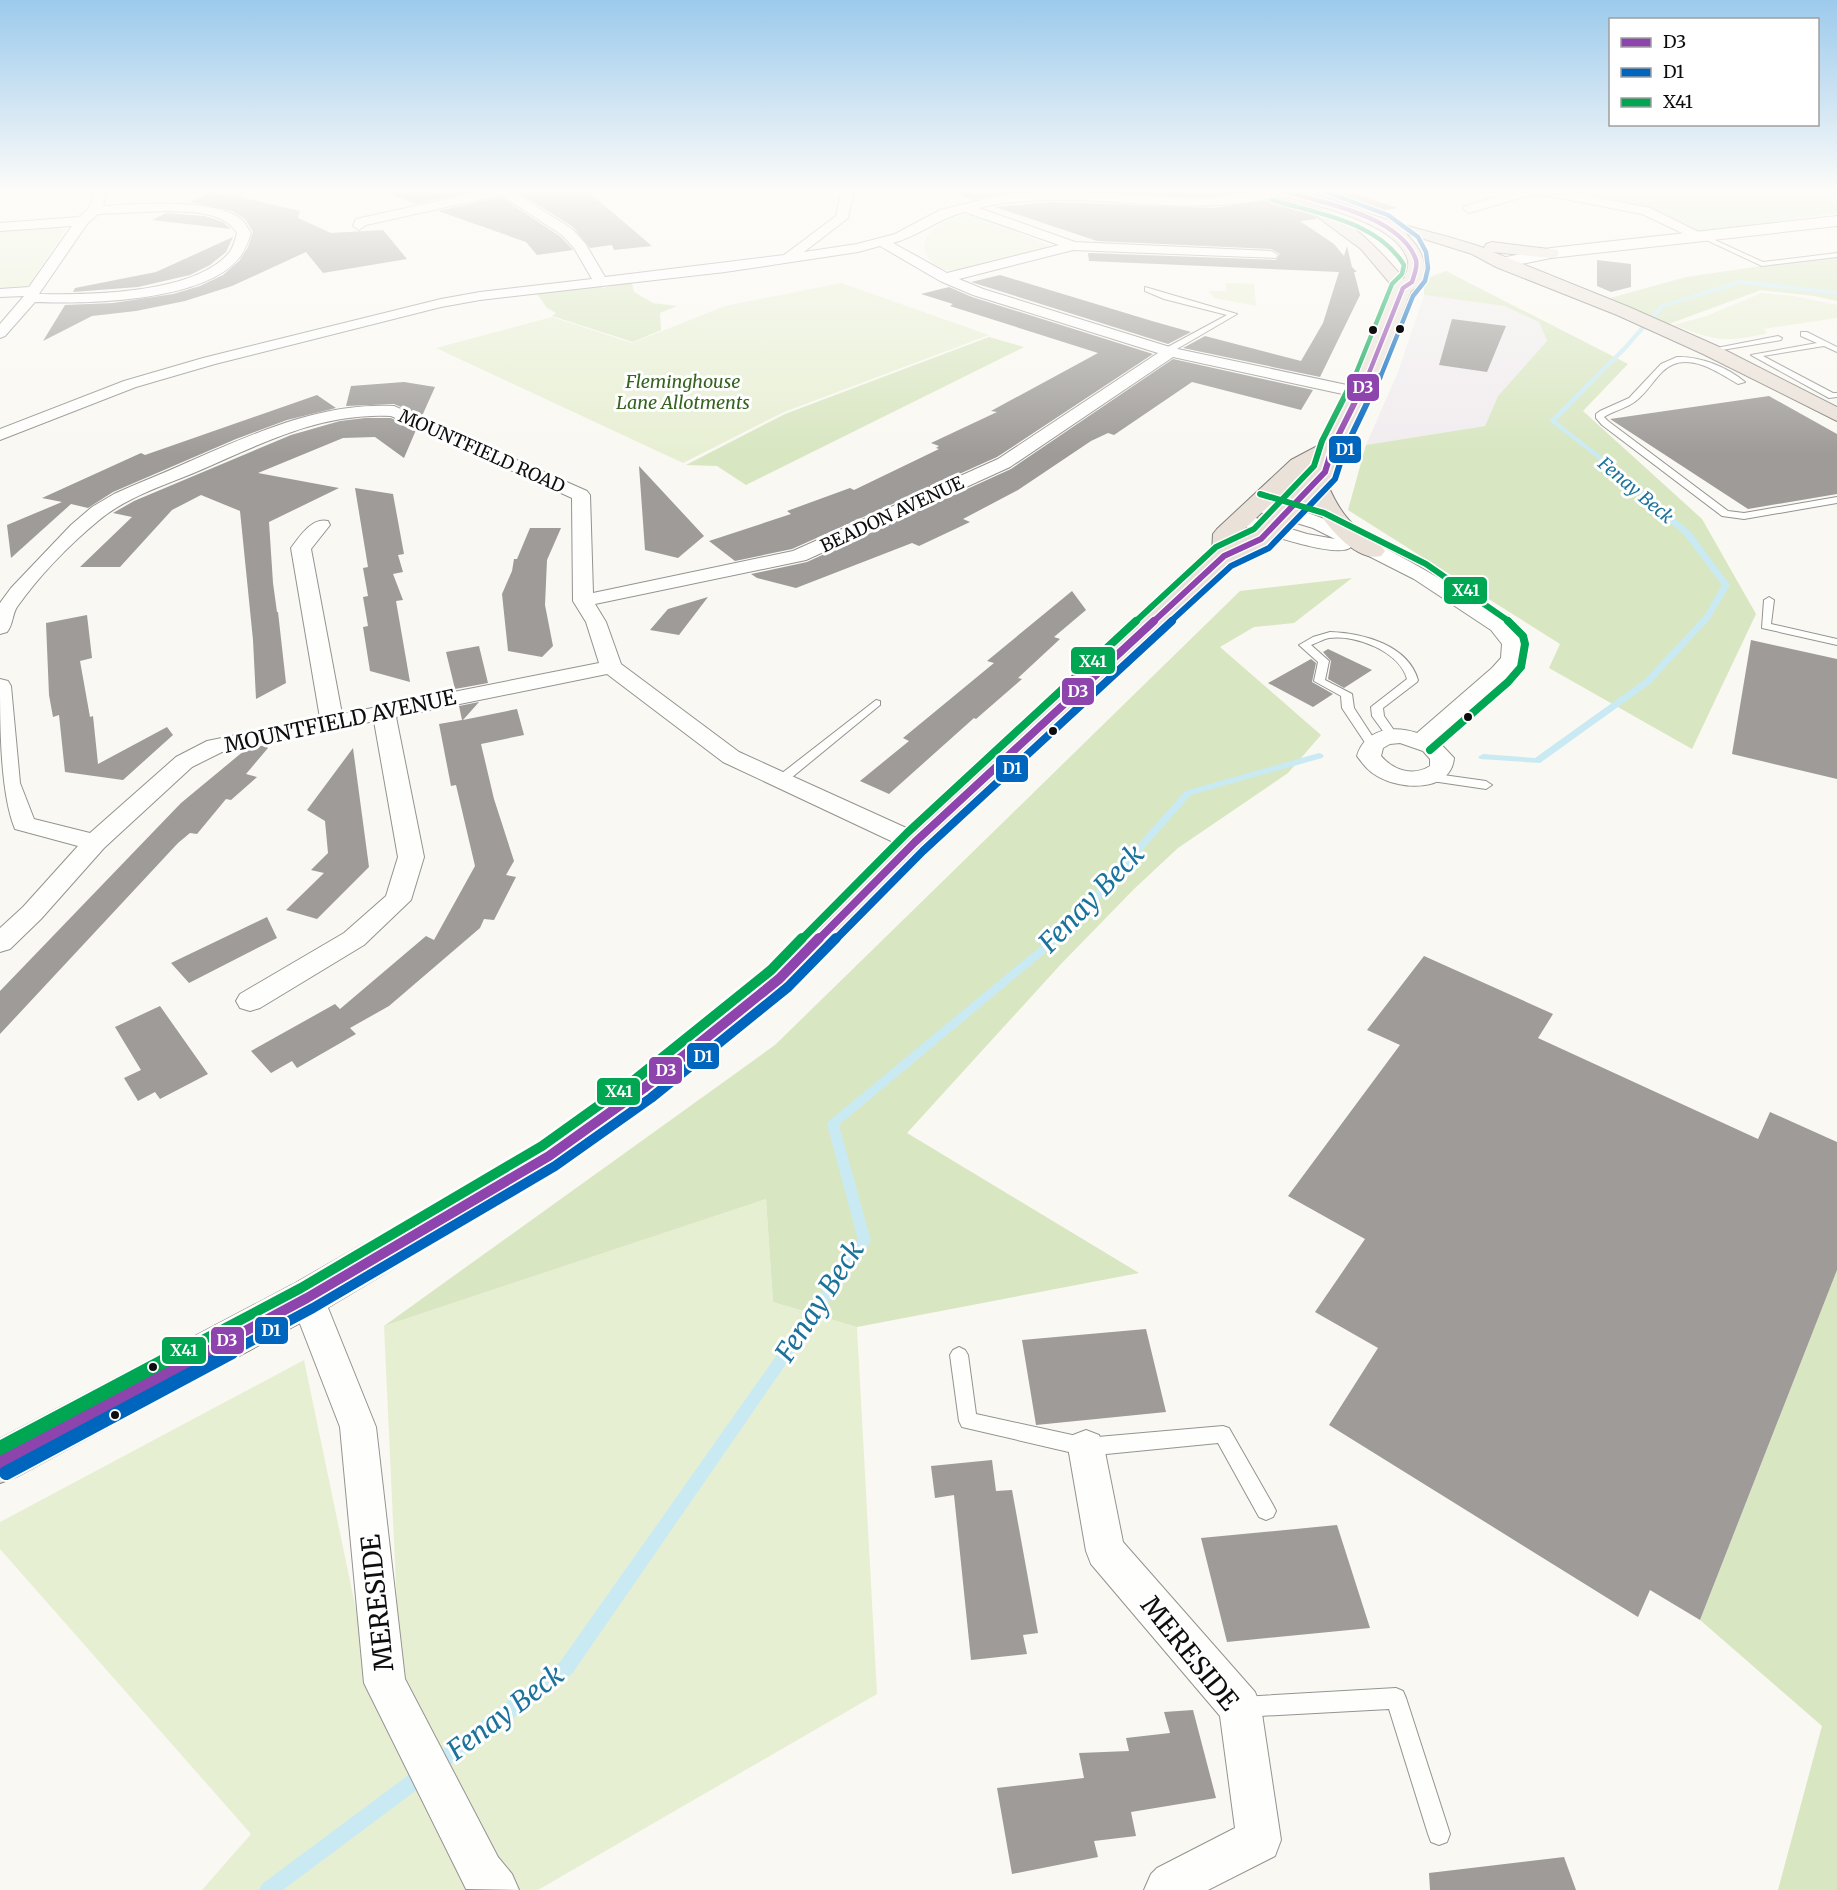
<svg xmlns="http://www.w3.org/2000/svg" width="1837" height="1890" viewBox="0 0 1837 1890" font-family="Merriweather,serif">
<rect width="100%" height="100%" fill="#faf8f2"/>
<path fill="#f1ecef" d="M1424,295L1504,306L1539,322L1547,341L1498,396L1485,426L1366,445L1398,372Z"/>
<path fill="#e7efd3" d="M962,215H972L1049,245L1042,250C1021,255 965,272 947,270C939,269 932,264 928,257C914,235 944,220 962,215Z
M58,227L65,231L29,285L0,290V229Z
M841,283L989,335L784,412L683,463L436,348L552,317L632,343L725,306Z
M1226,283L1254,284L1256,306L1214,298L1209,291H1226Z
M1762,293L1794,296L1837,305V318L1763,329L1767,332L1765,334C1721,343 1715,340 1674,325L1706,316Z
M766,1199L773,1302L857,1327L877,1694L538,1890H507L490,1867L400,1672L384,1326Z
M304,1360L375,1701L465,1883L472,1890H202L251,1834L0,1549V1522Z"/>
<path fill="#d8e6c1" d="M1560,189H1825L1837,191V213L1696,232L1640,206Z
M1837,255V301L1814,296L1761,290L1669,324L1610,298L1686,277Z
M1446,271L1628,364L1583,411L1702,519L1756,614L1692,749L1549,668L1560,644L1348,510L1366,445L1485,426L1498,396L1547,341L1539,322L1504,306L1424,295V279Z
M623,283H632L634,292L653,303L677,306L660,313L661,330L633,342L552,316L556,313L547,308L537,294L545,289L597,285L603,288Z
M989,337L1024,347L746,485L717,466L686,465L785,414Z
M1352,578L1294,623L1254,627L1220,647L1321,735L1288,773L1178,848L1134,889L1061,964L907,1133L1139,1273L857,1327L773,1302L766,1199L384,1326L775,1045L1240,591Z
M1837,1270V1890H1778L1822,1726L1700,1620Z"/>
<path fill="#f0f3dd" d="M1361,189H1439L1399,201Z"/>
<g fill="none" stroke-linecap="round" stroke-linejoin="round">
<path fill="#caeaf3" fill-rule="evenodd" d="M1815,189L1837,193V195L1815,190Z
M1741,280L1837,291V295L1741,284L1664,307L1626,350L1556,421L1605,459L1691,532L1730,585L1710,619L1650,684L1540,763L1480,759L1478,757L1483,754L1535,758L1644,680L1704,616L1722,585L1685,536L1601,461L1549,421L1622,348L1660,305Z
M1319,753L1322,754L1324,756L1322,758L1191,795L1073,930L839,1125L871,1241L572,1674L283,1890H259L262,1884L560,1662L858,1240L827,1124L829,1121L1065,926L1185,791Z"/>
</g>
<path fill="#9e9b98" d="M387,189H482L416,204L386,193Z
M513,189H585L652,246L614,250L612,245L590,248L573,227Z
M956,189H1267L1208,197L1052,190L997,194L973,200L956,194Z
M1294,189H1339L1398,208L1370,212Z
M211,193L231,195L300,211L298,218L331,233L383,230L407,259L323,273L306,252L232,286L185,301L136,311L92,316L43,341L65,305L113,303L173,294L200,286L223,275L240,260L248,247L253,232L245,219L232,211L190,202Z
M501,197L561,237L573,250L537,255L526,242L438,211Z
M1282,198L1325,210L1315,211L1313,215L1317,219L1300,221L1334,244L1344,256L1347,246L1352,267L1357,272H1354L1360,295L1320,377L1183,348L1205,336L1301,361L1323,323L1339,272L1089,261L1088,253H1090L1276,260L1280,254L1271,249L1097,241L995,207L1052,202L1214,208Z
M166,213L205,216L223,222L231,229L152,220Z
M233,237L226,252L210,265L190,275L138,287L73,292L75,288L156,272Z
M1597,260L1631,264V287L1611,292L1597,286Z
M1000,275L1152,321L1191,332L1168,344L971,282Z
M949,287L972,297L1153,354L997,457L792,549L735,561L709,541L791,514L787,511L850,488L854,490L939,449L936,448L939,446L931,443L997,412L991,411L1098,353L950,306L953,304L921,294Z
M1452,319L1506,326L1487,372L1439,365Z
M1173,359L1313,390L1301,410L1192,382L1114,435L1108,433L1091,441L1018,490L963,519L970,522L919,546L912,543L796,588L757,578L751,574L807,562L1011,469Z
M404,382L435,387L422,416L394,404L346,406L351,386Z
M317,395L336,408L287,420L236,439L113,492L88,508L71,504L11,558L7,525L62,502L42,498L141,453L145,455Z
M1769,396L1837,434V494L1748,509L1610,419Z
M365,418H391L416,430L404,458L375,437L343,438L258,473L339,488L269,522L273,583L277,612H278L286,683L256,699L253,640L240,511L201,495L172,510L120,567H80L132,517L113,513L134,501L291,435L340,421Z
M639,466L704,536L678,558L645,550Z
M355,488L393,494L404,554L398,555L403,572L393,574L403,600L396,601L410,682L370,671L363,627L368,626L363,597L368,596L363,568L368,567Z
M530,528H561L547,560L545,605L553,646L542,657L508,651L502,594L512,571L514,559H517Z
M1072,591L1086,610L1054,637L1060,639L1018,678L1022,679L976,719L974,718L889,794L860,781L909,741L903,738L994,663L987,661Z
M708,597L679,635L650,630L668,609Z
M87,615L92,658L80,661L90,717L93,716L98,764L167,727L173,735L123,780L65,772L59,715L53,717L49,695L46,623Z
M1751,640L1837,659V779L1732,754Z
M479,646L488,683L455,689L446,652Z
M1328,649L1372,670L1344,688L1328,679L1331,661L1323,652Z
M1311,659L1316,663L1312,682L1333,694L1313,707L1268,683Z
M479,702L463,720L517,709L524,735L481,744L494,799L514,861L506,875L516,877L494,920L484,919L480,928L389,1006L350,1028L356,1034L297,1068L292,1061L271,1073L251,1051L335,1004L340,1009L426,936L434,940L475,866L456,785L451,786L439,724L462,720L459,706Z
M265,745L268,748L246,774L257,777L231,800L226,799L197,834L190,833L178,843L0,1034V991L181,803L245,750Z
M353,748L369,867L317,919L286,910L324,873L311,870L328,853L325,821L307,810Z
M267,917L277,938L189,983L171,963Z
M1424,956L1553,1014L1538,1038L1758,1139L1770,1112L1837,1142V1270L1700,1620L1650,1590L1638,1617L1329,1425L1378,1348L1315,1312L1365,1239L1288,1196L1400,1045L1367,1030Z
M160,1006L208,1074L160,1099L155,1092L138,1101L124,1078L141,1070L115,1027Z
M1146,1329L1166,1412L1036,1425L1022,1340Z
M992,1460L996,1491L1012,1490L1038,1633L1023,1635L1027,1654L971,1660L954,1495L935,1498L931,1466Z
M1337,1525L1370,1628L1227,1642L1201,1538Z
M1193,1710L1216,1798L1131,1812L1136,1836L1094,1841L1098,1857L1012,1874L997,1788L1084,1778L1079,1753L1129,1751L1126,1738L1170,1733L1164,1712Z
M1564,1857L1576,1890H1430L1429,1873Z"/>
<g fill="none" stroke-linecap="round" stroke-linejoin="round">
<defs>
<path id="service" d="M1702,236H1706L1763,262L1837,253V257L1762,266L1702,238Z
M1145,287L1237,314L1170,353H1164V349L1227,315L1164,299L1145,291Z
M1801,332H1807L1837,347V352L1824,346L1763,356L1833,393H1837V397L1829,398L1751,355L1817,343L1801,336Z
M1778,336L1782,338L1781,340L1710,352L1706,350Z
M1677,357C1700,356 1727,367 1745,382L1738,384C1716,371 1685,349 1662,372C1653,381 1647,392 1637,400C1628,408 1615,410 1604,417L1608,421L1728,511L1744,513L1837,497V503L1744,519L1722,516L1602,425L1596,418V414L1600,411L1629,398L1661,364Z
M1769,597L1774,600L1771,624L1837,639V645L1762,628L1764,600Z
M1330,632C1363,633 1408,645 1418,680L1417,682L1383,708L1384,716L1398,736L1396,738H1388L1372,716L1371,707L1407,679C1400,652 1356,634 1329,638C1323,639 1317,643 1311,645L1329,661L1325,680L1352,694L1354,708L1378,745L1372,748L1368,747L1342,708L1341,696L1314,681L1318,662L1299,645L1313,637Z
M876,700L880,701V705L785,783H777L775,780L777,777Z
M1429,773L1486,781L1492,785L1486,789L1425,780L1423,777Z
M959,1347L965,1350L968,1355L976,1414L1086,1438L1223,1426L1229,1428L1273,1505L1276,1511L1273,1517L1266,1520L1259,1517L1218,1443L1086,1456L962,1427L959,1421L950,1355L953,1350Z
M1396,1688L1403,1691L1406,1698L1450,1834L1447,1842L1439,1845L1431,1842L1428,1834L1389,1709L1242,1717L1235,1714L1232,1707L1235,1700L1242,1697Z"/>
<path id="minor" d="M96,189H108L103,206C135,204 219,197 243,221C246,224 248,229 251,233C248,242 245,251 239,258C204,302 87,304 35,302L5,336L0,338V324L24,296L0,297V289L29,287L72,226L0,231V223L79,217L89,208ZM168,211C190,212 224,211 237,233C235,240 233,249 228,254C192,294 89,295 39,294L87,224L98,214Z
M493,189H509L572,229L585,243L605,277L784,255L836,216L842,189H854L848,218L804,252L857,244L895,234L940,210L997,196L1052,192L1208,199L1285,189L1288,192C1283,197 1274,197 1267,199C1196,214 1124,199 1052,200C1028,200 1003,202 979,208L1075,242L1271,251L1278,255L1276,258L1073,250L959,279L983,289L1173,348L1361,388L1369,393L1361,398L1173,357L1010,467L806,560L595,604L606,622L621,664L739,752L924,836L927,842L924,848L915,850L906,848L723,762L607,674L396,717L424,857L411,900L364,945L260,1008L250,1011L240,1008L236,1001L240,994L344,933L386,896L398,857L374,721L222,752L192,767L104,848L41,919L10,949L0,952V928L23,907L78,846L15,829C0,793 0,723 0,679L8,681L11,686L20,783L34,819L90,833L176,757L207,741L320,718L291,548C300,536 312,517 328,521L330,525L311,549L342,714L599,663L586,622L573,601L572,498L391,416C320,412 259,445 196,472C163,486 126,497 98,521C69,545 39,576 17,607C12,615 13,625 7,632L0,634V603L11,588L71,525L92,507L114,494C138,483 162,474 186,463C253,434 320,402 394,406L587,491L590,495L593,593L793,551L998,459L1158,353L973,295L940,281L880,246L858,252L725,272L480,300L441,307L215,364L136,387L0,440V429L124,381L203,358L441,299L480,292L592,279L574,248L562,235L501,195L366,225L359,230L353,226L356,219ZM965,212L1059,245L947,273L893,243C919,236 939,218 965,212Z
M1523,189H1553L1650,208L1709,237L1707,240H1697L1642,214L1549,196H1527L1469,213L1463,209L1465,206Z
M1257,499C1280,505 1305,511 1327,520C1363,535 1508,610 1523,642C1524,645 1524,655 1522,659C1517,675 1453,726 1437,740L1454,758C1451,793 1400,790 1377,776C1368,771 1363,764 1357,756C1365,729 1393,725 1417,733L1492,668L1501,658L1502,644L1491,630L1414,579L1351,547C1338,560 1259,531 1239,525L1237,521L1239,517L1246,515L1307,534L1335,539L1313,528L1250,509L1248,505L1250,501ZM1400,743L1423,751L1430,759V766C1413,777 1393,770 1381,756L1383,748L1390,744Z
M307,1283L319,1288L324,1298L376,1427L405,1679L498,1857L512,1874L519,1890L466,1889L364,1683L340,1427L290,1298L295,1288Z
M1086,1430L1099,1435L1104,1447L1123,1542L1255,1692L1261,1707L1281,1840L1275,1856L1208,1890H1144L1151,1874L1157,1868L1235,1828L1220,1716L1091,1564L1086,1551L1068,1447L1073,1435Z"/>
<path id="tertiary" d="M1837,216V226L1551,258L1502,268L1494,263L1496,259L1551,248Z"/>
<path id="trunk" d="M1269,189C1308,189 1342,206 1379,217C1413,229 1450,236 1484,248L1486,244L1492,242L1557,250L1559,253L1557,256L1551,258L1493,252L1629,307L1717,346L1837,407V421L1703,354L1617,315L1496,267L1472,254L1405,233C1423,249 1435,275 1411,291L1371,393L1344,446L1336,472L1327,483C1335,502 1343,516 1359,530C1368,536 1379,542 1385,551L1381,556C1355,563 1322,521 1311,499L1269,544L1232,561L926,849L791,987L657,1098L562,1167L322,1311L16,1477L0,1483V1439L292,1285L536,1145L631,1078L767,971L904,835L1212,554L1213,534L1217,529L1291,460L1325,442L1351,393L1394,288L1361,249L1315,215L1317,212C1341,206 1390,262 1404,279C1406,273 1409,267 1408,261C1398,220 1305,204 1271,192ZM1317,464L1315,470L1253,534L1236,542L1237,536L1307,470Z"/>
</defs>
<use href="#service" stroke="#949391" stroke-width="2"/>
<use href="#minor" stroke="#949391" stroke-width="2"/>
<use href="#tertiary" stroke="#949391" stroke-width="2"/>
<use href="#trunk" stroke="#82817e" stroke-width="2"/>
<use href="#service" fill="#fefefd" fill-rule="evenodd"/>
<use href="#minor" fill="#fefefd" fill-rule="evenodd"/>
<use href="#tertiary" fill="#fefefd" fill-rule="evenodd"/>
<use href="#trunk" fill="#eae1d8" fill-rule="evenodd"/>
<defs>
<path id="bus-1-far4" d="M1276,189C1316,201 1401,215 1416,260C1418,267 1414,275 1412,282L1403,288L1367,378"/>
<path id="bus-1-far3" d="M1153,622L1224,556L1261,539L1325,472L1333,446L1368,376"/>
<path id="bus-1-far2" d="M818,940L915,842L1154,621"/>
<path id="bus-1-far1" d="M204,1353L307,1298L549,1156L644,1088L779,979L819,938"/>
<path id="bus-1" d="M0,1462L206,1352"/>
<path id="bus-2-far4" d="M1318,189L1388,215L1418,237L1426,252L1428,268L1425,281L1413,296L1380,378"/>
<path id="bus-2-far3" d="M1170,622L1231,566L1269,548L1335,479L1344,451L1380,376"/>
<path id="bus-2-far2" d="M835,940L923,851L1172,621"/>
<path id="bus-2-far1" d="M229,1353L313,1308L555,1166L651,1098L788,987L836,938"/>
<path id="bus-2" d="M6,1473L232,1352"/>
<path id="bus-3-far4" d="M1272,200C1318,214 1377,221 1404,265L1402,274L1392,284L1354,378"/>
<path id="bus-3-far3" d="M1260,494L1324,513L1426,564L1510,622
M1135,622L1216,547L1254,529L1314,466L1322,441L1355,376"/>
<path id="bus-3-far2" d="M1430,750L1508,682L1521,667L1525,644L1523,636L1508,621
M801,940L907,833L1136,621"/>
<path id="bus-3-far1" d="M178,1353L301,1288L542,1146L637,1078L771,970L802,938"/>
<path id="bus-3" d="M0,1448L181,1352"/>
</defs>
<use href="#bus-1-far4" stroke="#fff" stroke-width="7"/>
<use href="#bus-1-far3" stroke="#fff" stroke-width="9"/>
<use href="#bus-1-far2" stroke="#fff" stroke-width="11"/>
<use href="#bus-1-far1" stroke="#fff" stroke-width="15"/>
<use href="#bus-1" stroke="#fff" stroke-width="18"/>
<use href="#bus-2-far4" stroke="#fff" stroke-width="7"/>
<use href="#bus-2-far3" stroke="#fff" stroke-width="9"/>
<use href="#bus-2-far2" stroke="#fff" stroke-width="11"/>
<use href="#bus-2-far1" stroke="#fff" stroke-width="15"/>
<use href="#bus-2" stroke="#fff" stroke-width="18"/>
<use href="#bus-3-far4" stroke="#fff" stroke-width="7"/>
<use href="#bus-3-far3" stroke="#fff" stroke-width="9"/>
<use href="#bus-3-far2" stroke="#fff" stroke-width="11"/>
<use href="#bus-3-far1" stroke="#fff" stroke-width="15"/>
<use href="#bus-3" stroke="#fff" stroke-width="18"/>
<use href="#bus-1-far4" stroke="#8e44ad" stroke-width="4.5"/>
<use href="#bus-1-far3" stroke="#8e44ad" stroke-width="6"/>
<use href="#bus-1-far2" stroke="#8e44ad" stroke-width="8"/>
<use href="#bus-1-far1" stroke="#8e44ad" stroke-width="10"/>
<use href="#bus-1" stroke="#8e44ad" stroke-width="14"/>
<use href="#bus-2-far4" stroke="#0065bd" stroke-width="4.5"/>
<use href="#bus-2-far3" stroke="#0065bd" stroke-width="6"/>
<use href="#bus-2-far2" stroke="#0065bd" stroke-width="8"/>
<use href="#bus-2-far1" stroke="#0065bd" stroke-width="10"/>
<use href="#bus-2" stroke="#0065bd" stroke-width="14"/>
<use href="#bus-3-far4" stroke="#00a651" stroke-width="4.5"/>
<use href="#bus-3-far3" stroke="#00a651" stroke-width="6"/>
<use href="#bus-3-far2" stroke="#00a651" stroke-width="8"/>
<use href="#bus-3-far1" stroke="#00a651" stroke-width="10"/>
<use href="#bus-3" stroke="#00a651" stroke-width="14"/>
</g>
<linearGradient id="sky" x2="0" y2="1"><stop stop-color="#9ccaec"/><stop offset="0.42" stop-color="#fdfcf9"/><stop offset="1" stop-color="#fdfcf9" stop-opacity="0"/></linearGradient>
<rect width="1837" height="454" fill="url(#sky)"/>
<g fill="#0e0e0e" stroke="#fff" stroke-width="2">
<circle cx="1400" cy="329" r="5"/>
<circle cx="1373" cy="330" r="5"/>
<circle cx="1468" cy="717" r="5"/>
<circle cx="1053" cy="731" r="5"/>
<circle cx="153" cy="1367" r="5"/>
<circle cx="115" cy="1415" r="5"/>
</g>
<g text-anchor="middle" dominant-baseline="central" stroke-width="6" stroke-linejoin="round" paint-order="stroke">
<g font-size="18" font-style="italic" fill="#366320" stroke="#fff">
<text x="683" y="381">Fleminghouse<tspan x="683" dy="21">Lane Allotments</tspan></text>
</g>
<g font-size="18" fill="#0e0e0e" stroke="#fff">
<text transform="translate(482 451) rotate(24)">MOUNTFIELD ROAD</text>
<text transform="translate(892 514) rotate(-25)">BEADON AVENUE</text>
</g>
<g font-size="18" font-style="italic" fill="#1b729b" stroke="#fff">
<text transform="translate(1636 490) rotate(40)">Fenay Beck</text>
</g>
<g font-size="21" fill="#0e0e0e" stroke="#fff">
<text transform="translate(340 721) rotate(-12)">MOUNTFIELD AVENUE</text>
</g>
<g font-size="26" fill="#0e0e0e" stroke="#fff">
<text transform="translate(377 1603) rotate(-96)">MERESIDE</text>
<text transform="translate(1190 1653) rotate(51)">MERESIDE</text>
</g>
<g font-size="27" font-style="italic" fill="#1b729b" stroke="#fff">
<text transform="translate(1091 898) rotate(-46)">Fenay Beck</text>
<text transform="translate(819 1301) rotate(-57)">Fenay Beck</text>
<text transform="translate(505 1712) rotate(-37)">Fenay Beck</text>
</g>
</g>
<g stroke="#fff" stroke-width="2">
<rect x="1346" y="373" width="34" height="29" rx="6" fill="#8e44ad"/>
<rect x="1328" y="435" width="34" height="29" rx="6" fill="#0065bd"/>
<rect x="1443" y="576" width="45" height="29" rx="6" fill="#00a651"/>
<rect x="1070" y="646" width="46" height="29" rx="6" fill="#00a651"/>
<rect x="1061" y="677" width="34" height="29" rx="6" fill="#8e44ad"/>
<rect x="995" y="754" width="34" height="29" rx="6" fill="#0065bd"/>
<rect x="686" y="1042" width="34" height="28" rx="6" fill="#0065bd"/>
<rect x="648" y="1056" width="35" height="29" rx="6" fill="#8e44ad"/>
<rect x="596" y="1077" width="45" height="29" rx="6" fill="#00a651"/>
<rect x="254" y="1316" width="35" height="29" rx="6" fill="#0065bd"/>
<rect x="210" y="1326" width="35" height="29" rx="6" fill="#8e44ad"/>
<rect x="161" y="1336" width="46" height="29" rx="6" fill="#00a651"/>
</g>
<g font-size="16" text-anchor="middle" font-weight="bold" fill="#fff">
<text x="1363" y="393">D3</text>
<text x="1345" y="455">D1</text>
<text x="1466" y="596">X41</text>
<text x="1093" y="667">X41</text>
<text x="1078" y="697">D3</text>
<text x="1012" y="774">D1</text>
<text x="703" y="1062">D1</text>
<text x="666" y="1076">D3</text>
<text x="619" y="1097">X41</text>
<text x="271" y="1336">D1</text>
<text x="227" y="1346">D3</text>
<text x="184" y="1356">X41</text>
</g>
<rect x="1609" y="18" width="210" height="108" fill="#ffffff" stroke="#9f9f9f" stroke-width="1.5"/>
<rect x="1621" y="38" width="30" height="9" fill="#8e44ad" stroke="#9f9f9f" stroke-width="1.5"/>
<text x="1663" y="48" font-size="18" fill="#0e0e0e">D3</text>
<rect x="1621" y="68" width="30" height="9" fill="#0065bd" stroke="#9f9f9f" stroke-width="1.5"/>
<text x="1663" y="78" font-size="18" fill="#0e0e0e">D1</text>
<rect x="1621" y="98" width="30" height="9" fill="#00a651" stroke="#9f9f9f" stroke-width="1.5"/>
<text x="1663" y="108" font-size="18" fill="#0e0e0e">X41</text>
</svg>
